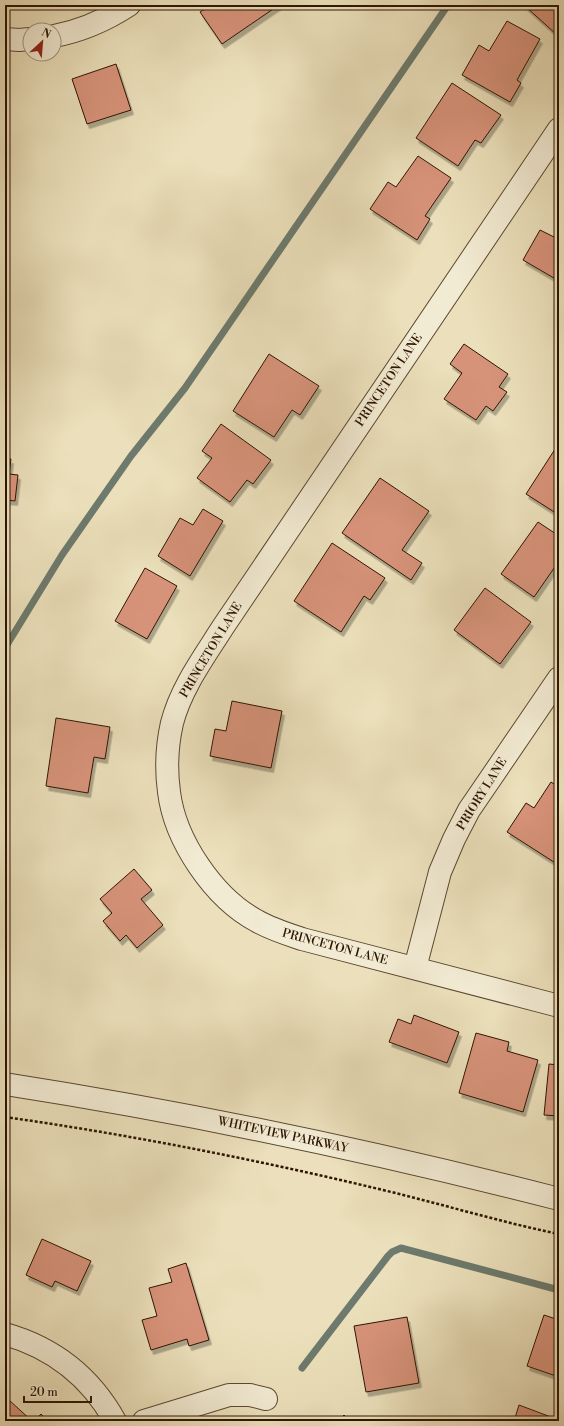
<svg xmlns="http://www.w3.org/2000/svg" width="564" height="1426" viewBox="0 0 564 1426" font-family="'Libre Bodoni',serif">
<defs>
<filter id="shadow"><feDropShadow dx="2.5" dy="4.5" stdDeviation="0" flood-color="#0004"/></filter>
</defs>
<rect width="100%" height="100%" fill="#ebe0bb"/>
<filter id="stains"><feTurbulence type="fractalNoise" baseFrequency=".005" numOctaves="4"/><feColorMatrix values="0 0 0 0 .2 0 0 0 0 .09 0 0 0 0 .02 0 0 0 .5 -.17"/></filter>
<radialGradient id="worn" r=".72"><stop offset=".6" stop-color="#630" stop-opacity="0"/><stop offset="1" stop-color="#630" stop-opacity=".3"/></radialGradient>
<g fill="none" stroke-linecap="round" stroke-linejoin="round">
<path stroke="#6d7a6d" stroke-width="7" d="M5,648L62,555L131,456L185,388L448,5
M302,1368L388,1256L392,1252L401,1248L559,1290"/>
</g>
<path fill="#d7937a" stroke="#2d1502" filter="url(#shadow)" d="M211,5H279L222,44L200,12Z
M526,5H559V31L556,34L525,6Z
M507,21L540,39L517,80L521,83L510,102L462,75L479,45L489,51Z
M116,64L131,110L87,124L72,79Z
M452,83L501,115L481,143L475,140L458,166L416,138Z
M418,156L451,178L425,216L430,219L417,240L370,209L388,182L396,187Z
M559,229V281L523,260L540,230L554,237Z
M464,344L508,374L499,387L507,392L493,411L486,406L476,420L444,399L462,373L450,364Z
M269,354L319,386L300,415L292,410L274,437L233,411Z
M221,424L271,460L253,484L247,480L230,502L197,478L212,458L202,451Z
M559,443V515L526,494Z
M5,459H11L9,474L18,475L15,501L7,500L5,522Z
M380,478L429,511L402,550L422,563L411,580L342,533Z
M203,509L223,521L190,576L158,556L180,518L193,525Z
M538,522L559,536V561L534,597L501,574Z
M332,543L385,578L370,600L364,596L341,632L294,601Z
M145,568L177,586L147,639L115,621Z
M485,588L531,622L500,664L454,630Z
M232,701L282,711L271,768L210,756L215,729L226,731Z
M56,718L110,727L105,759L94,757L88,793L46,786Z
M551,782L559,787V861L557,864L507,832L526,803L534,808Z
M134,869L152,890L141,899L163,925L137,948L126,935L120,941L103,921L112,913L100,899Z
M414,1015L459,1032L447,1063L389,1042L398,1019L411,1024Z
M476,1033L509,1042L507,1051L538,1060L523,1112L459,1093Z
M549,1064L559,1065V1116L544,1115Z
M42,1239L91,1261L77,1291L55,1281L52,1287L26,1275Z
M186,1263L209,1340L189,1346L187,1339L151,1350L142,1320L157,1316L149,1288L172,1282L168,1269Z
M544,1315L559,1320V1377L527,1366Z
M407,1317L419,1383L366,1392L354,1326Z
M9,1400L32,1421H5V1404Z
M519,1405L559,1420V1421H514Z
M41,1414L48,1421H34Z
M344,1415L350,1421H338Z"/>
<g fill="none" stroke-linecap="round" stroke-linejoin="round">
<defs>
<path id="minor" d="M54,36C81,31 106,20 129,5
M5,39L19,40L30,39
M559,129L223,627C204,657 181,688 172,723C167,745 166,770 169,792C175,841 214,898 257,921C271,929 287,934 302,939L559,1006
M415,968L440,872L454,839L469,810L559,678
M5,1084C191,1113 376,1152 559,1199
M5,1334C54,1348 90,1376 115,1421
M144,1421L229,1395H250L266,1399"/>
</defs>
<use href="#minor" stroke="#5c4830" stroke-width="24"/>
<path stroke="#2d1502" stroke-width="2.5" stroke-dasharray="3 2" stroke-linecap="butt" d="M5,1117C132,1135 258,1160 383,1190C442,1204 500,1222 559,1234"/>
<use href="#minor" stroke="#f2ebd3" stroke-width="22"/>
</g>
<g text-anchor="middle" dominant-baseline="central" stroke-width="3" stroke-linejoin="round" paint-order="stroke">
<g font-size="12" fill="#2d1502" stroke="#f2ebd3">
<text transform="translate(389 380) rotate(-56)">PRINCETON LANE</text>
<text transform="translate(211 650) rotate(-59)">PRINCETON LANE</text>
<text transform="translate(482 794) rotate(-58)">PRIORY LANE</text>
<text transform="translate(335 947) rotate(15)">PRINCETON LANE</text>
<text transform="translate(283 1135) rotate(12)">WHITEVIEW PARKWAY</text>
</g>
</g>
<rect width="564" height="1426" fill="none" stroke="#ebe0bb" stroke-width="20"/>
<rect x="6" y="6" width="552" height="1414" fill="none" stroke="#2d1502" stroke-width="2"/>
<rect x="10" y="10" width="544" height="1406" fill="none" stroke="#2d1502"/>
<g transform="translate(42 42) rotate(26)"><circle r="19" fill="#f2ebd3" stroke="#a3957f"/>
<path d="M0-3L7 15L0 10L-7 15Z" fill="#8f2418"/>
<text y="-6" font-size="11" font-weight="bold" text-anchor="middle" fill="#2d1502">N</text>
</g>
<path d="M24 1396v6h67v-6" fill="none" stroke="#2d1502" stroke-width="2"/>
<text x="30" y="1396" font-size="12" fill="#2d1502" stroke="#f2ebd3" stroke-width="3" paint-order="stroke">20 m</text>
<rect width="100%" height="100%" filter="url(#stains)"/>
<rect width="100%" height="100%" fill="url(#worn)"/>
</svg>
